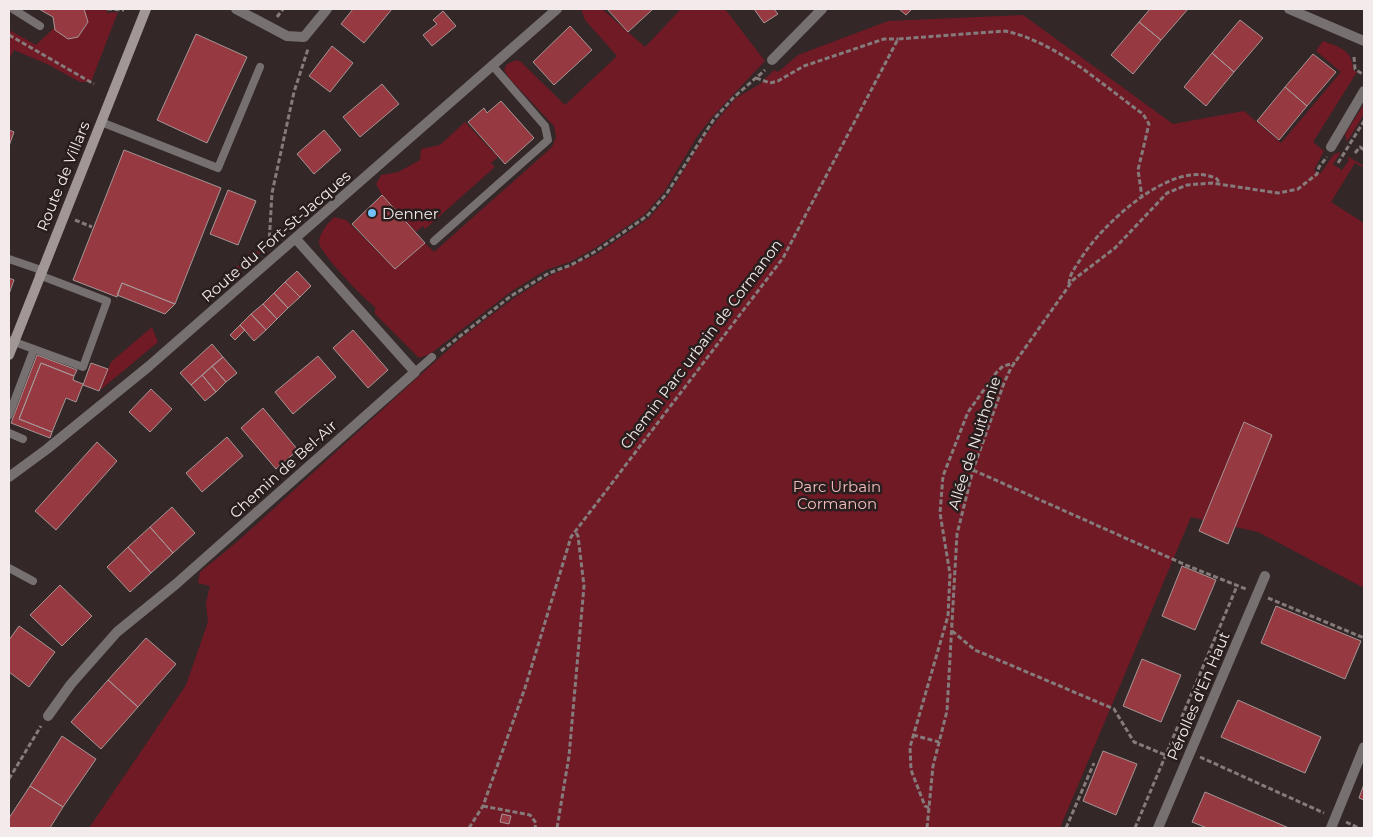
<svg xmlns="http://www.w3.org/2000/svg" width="1373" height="837" viewBox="0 0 1373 837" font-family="Montserrat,sans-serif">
<rect width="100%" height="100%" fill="#332727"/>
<path fill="#701a26" d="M39,9H107V13L118,12L91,82H80L47,64L14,50L9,59V30L36,45L55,27L53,17Z
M581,9H602L645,47L681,9H725L765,61L713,116L698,135L664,192L645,214L595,248L570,262L546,270L512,291L430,354L419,358L375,314V307C366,301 320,253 319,243C319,233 328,223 334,217L346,220L395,269L425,243L434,252L552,147L556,137L554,126L509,78L504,70L507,64L517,60L521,62L565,105L617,56L585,20Z
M1023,15L1173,124L1244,111L1281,143L1341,72L1316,51L1323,41C1339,47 1353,50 1353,70L1357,72L1313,142L1324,151L1314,170L1320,174L1334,154L1341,152L1333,164L1342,170L1349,160L1347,156L1364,166V168L1355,163L1331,202L1364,223V588L1258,532L1191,517L1060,828H89L186,685L208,622L206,603L210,586L198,583L200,572L238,541L461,338L514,298L549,276L597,254L649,218L668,196L704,137L717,120L736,98L760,84L774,70L778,72L798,55L888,21Z
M1364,104V114L1347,142L1345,134Z
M465,122L498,157L491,163L495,167L425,229L423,226L416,232L382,195L376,184L381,175L398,172L420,160L421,149L440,145Z
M266,245L267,247L226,283L224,281L252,250L257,252Z
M152,327L158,342L99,391L111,362Z"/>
<path fill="#973941" stroke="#a59696" d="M39,9H84L88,22L78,37L68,39L55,30L53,17Z
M353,9H392L364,43L341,24Z
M607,9H653L628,32Z
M754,9H774L778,14L764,23Z
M899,9H912L906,15Z
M1150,9H1188L1161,40L1139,22Z
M443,11L456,26L432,46L423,35L437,24L433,20Z
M1240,20L1263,38L1234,72L1212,53Z
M1139,22L1161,40L1133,74L1111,55Z
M570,26L592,50L554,85L533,62Z
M196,34L247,57L207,143L157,120Z
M332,46L353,63L330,92L309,76Z
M1212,53L1234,72L1206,106L1184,87Z
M1313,54L1336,72L1307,106L1285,87Z
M382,84L399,104L360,137L343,117Z
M1285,87L1307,106L1279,140L1257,121Z
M501,101L534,138L505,164L468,122L484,108L487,113Z
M9,130L14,132L9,146Z
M324,130L341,150L314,174L297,154Z
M124,150L221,188L175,304L122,283L117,297L73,280Z
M228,190L256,201L238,245L210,234Z
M382,195L425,243L395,269L352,224Z
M297,271L311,286L300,297L285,282Z
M9,278L14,280L9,294Z
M285,282L300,297L288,308L274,293Z
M122,283L175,304L165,314L117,295Z
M274,293L288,308L277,319L263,304Z
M263,304L277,319L266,330L251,314Z
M251,314L266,330L254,341L240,325Z
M240,325L245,330L235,340L230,335Z
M353,330L388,370L368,388L333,348Z
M212,344L223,357L191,385L180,373Z
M37,355L77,370L74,376L41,363L19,419L52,432L50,438L11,423Z
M318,356L336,377L293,414L275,392Z
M223,357L237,373L226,382L212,366Z
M41,363L74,376L73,380L83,384L76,402L66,398L52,432L19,419Z
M91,363L108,369L99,391L83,385Z
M212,366L226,382L216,392L202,375Z
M202,375L216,392L205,401L191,385Z
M151,389L172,409L150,432L129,412Z
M263,408L298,450L276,469L241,428Z
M1244,422L1272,435L1228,544L1199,531Z
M227,437L243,456L202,492L186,473Z
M97,442L117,461L56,530L35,511Z
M172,507L195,533L173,553L150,527Z
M150,527L173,553L151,573L128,547Z
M128,547L151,573L130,592L107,567Z
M1182,566L1216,580L1195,630L1162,616Z
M60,585L92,616L62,646L30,615Z
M1276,606L1361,641L1345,679L1261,643Z
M19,626L55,652L29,687L9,672V640Z
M146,638L176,664L138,707L108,680Z
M1142,659L1181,675L1161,722L1123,706Z
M108,680L138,707L101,749L71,722Z
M1238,700L1321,737L1305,773L1221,737Z
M62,736L96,759L63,807L30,786Z
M1103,751L1137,764L1116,815L1083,801Z
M1364,784V800L1359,798Z
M30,786L63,807L50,828H9V818Z
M1205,792L1289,828H1207L1192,822Z
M502,814L511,816L509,824L500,822Z"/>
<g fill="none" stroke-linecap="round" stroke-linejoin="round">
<path stroke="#857b7b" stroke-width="3" stroke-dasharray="5 2.5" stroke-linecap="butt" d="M107,9L124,10
M277,17L283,9
M9,35L94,84
M1354,57L1355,69L1364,75
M756,78L770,83L778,81L804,66L884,39H898
M1355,153L1360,147L1364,150
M1338,163L1364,121
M75,220L92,227
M269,245L272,193L294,92L308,49
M1069,284C1069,275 1075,268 1080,260C1100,226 1174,156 1217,179L1220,184
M441,351L511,296L549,273L571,265L596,251L647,216L667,193L714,119L734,97L765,70
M973,470L1188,566L1246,589
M1268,598L1364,638
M952,631L975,650L1114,709L1134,742L1175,759
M913,735L939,742
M1200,757L1324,813
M9,779L41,726
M483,806L530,815L536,823L535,828
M929,808L925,806L911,770L910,747L948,616L950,574L940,513L943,476L968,412L996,373L1003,366L1015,363
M1346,822L1359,828
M469,828L483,806L525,688L571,537L783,258L898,39L1005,31C1057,42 1101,84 1143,114L1149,124L1138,170L1142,197
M557,828L569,756L584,586L578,536L575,531
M927,828L933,766L947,711L957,534L973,470L1004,383L1011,368L1073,280L1115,248L1167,193L1187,185L1212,183L1278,193L1298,189L1317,174L1319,167L1327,157
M1066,828L1094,763
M1135,828L1237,586"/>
<path stroke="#767070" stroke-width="8" d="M13,9L40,26
M101,122L218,168L260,67
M434,241L548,140L545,126L492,65
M9,259L41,270
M9,340L83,367L107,301L39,275
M415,372L432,357
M9,415L34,349
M9,433L23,439
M9,568L33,581"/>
<path stroke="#767070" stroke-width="10" d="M236,9L287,36L304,37L327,9
M1289,9L1364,41
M772,60L822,9
M1331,147L1364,91
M9,477L47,449L148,367L557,9
M48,716L71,684L117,632L176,584L415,372L296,239
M1158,828L1265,576
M1331,828L1364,747"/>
<path stroke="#a19797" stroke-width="10" d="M9,355L146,9"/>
</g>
<circle fill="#75c0f6" stroke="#291e1e" stroke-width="2" cx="372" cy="213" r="5"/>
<g text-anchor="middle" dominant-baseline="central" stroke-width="5" stroke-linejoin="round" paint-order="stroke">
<g font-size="15" fill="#f3ebeb" stroke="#291e1e">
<text transform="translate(63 176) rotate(-68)">Route de Villars</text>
<text transform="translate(276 236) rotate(-41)">Route du Fort-St-Jacques</text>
<text transform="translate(701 344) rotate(-53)">Chemin Parc urbain de Cormanon</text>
<text transform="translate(974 443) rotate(-72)">Allée de Nuithonie</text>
<text transform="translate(283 469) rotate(-42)">Chemin de Bel-Air</text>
<text transform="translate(1198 696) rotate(-67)">Pérolles d'En Haut</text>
</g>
<g font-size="15" fill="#f3ebeb" stroke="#291e1e" text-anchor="start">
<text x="382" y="213">Denner</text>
</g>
<g font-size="15" fill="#f1bbbb" stroke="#291e1e">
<text x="837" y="486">Parc Urbain<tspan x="837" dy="17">Cormanon</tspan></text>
</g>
</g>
<rect width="1373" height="837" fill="none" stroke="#f3ebeb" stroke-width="20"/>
</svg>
